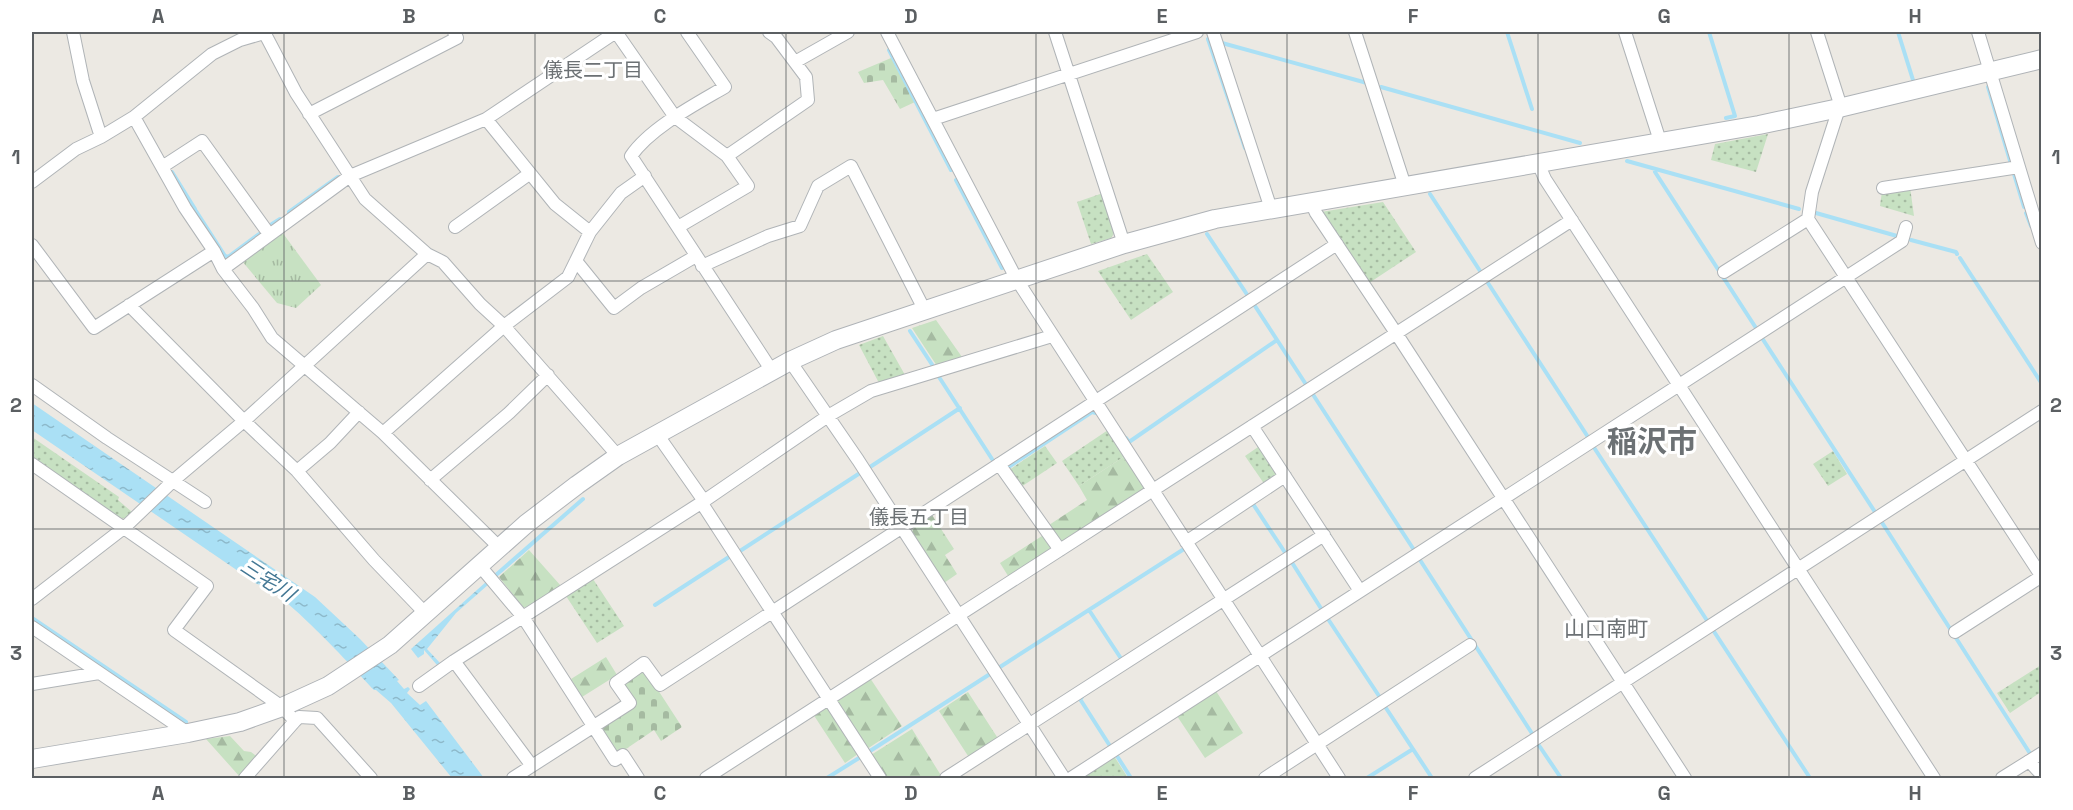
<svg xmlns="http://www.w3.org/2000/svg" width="2073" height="810" viewBox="0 0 2073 810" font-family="'Space Grotesk','Noto Sans JP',sans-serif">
<defs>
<pattern id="grass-dots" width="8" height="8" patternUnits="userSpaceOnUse" patternTransform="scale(1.5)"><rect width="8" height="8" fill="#c7e1c2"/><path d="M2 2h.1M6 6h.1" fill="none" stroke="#a5baa1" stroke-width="1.8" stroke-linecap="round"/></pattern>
<pattern id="forest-firs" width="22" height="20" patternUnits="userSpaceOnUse" patternTransform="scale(1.5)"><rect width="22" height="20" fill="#c7e1c2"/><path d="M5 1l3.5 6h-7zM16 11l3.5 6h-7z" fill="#a5baa1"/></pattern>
<pattern id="cemetery-stones" width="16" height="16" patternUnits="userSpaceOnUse" patternTransform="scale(1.5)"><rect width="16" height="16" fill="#c7e1c2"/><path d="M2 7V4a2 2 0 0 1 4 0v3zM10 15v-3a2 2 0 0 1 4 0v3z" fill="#a5baa1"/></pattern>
<pattern id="park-tufts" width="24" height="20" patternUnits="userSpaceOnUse" patternTransform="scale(1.5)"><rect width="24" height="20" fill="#c7e1c2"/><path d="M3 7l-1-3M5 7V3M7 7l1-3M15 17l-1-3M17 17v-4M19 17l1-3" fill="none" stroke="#a5baa1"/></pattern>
<pattern id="water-ripples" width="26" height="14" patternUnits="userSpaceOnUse" patternTransform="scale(1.5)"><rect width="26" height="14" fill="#aae0f5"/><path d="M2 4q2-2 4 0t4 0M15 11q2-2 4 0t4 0" fill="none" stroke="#8db9ca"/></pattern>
</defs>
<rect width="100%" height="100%" fill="#ece9e3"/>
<path fill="url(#grass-dots)" d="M1768,134L1756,172L1711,160L1715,144Z
M1910,187L1914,216L1880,206L1882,191Z
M1103,193L1115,232L1111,238L1091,244L1077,202Z
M1383,202L1416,252L1369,283L1321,212Z
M1147,254L1173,292L1131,320L1098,271Z
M883,336L905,375L879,383L859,345Z
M1108,430L1125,456L1079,486L1062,461Z
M32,437L119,497L118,500L132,512L125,518L119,519L32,459Z
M1261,445L1279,472L1278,476L1265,485L1245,456Z
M1045,446L1057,463L1021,487L1009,470Z
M1833,451L1847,474L1828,486L1813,464Z
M593,579L624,626L597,643L566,596Z
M2041,665V692L2010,713L1997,693Z
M1114,756L1128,778H1080Z"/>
<path fill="url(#forest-firs)" d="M936,320L962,357L937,366L912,328Z
M1125,456L1146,487L1144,493L1061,544L1049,525L1087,500L1079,486Z
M932,515L954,549L945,555L957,574L944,583L912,533L913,527Z
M1045,534L1054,547L1010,579L1000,563Z
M529,550L561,586L527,608L523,607L499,577Z
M606,657L617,675L582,697L571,679Z
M870,678L902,726L867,749L837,703L838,699Z
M1216,691L1243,733L1205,758L1177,716Z
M968,692L999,740L970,759L939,711Z
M823,708L828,709L858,754L845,763L813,714Z
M912,729L942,777L939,778H886L871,755Z
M230,736L244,751L251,752L259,758L240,777L206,739Z"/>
<path fill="url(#cemetery-stones)" d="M891,58L915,102L900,109L883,80L864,83L858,72Z
M641,670H645L682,727L661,741L654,730L620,753C612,750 603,735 603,727L636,705L624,687L625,682Z"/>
<path fill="url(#park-tufts)" d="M282,232L321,285L296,308L277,303L242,261Z"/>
<path fill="url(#water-ripples)" d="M32,403L315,597L360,639L399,680L397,681L404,689L408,687L410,689L407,693L420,705L426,701L484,778H452L391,703L376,690H374C355,670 280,587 257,584L32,430Z
M487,581L489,584L456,613L427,649L440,663L437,665L424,650V654L418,658L411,649Z"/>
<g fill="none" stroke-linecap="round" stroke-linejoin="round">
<path stroke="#aae0f5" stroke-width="4" d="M1507,32L1532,109
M1709,32L1735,116L1726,118
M1898,32L1913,80
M1208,39L1245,148
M1222,43L1367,83
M889,50L951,170
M1381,87L1580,143
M1988,87L2011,164
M1627,161L1799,209
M172,172L195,209
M1655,172L1756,328
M2014,174L2024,207
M956,180L1002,268
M1430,194L1482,274
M196,211L225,256L228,257L259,234
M289,212L338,177
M1816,213L1897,236
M2026,213L2031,226
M272,224L280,219
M1207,234L1248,296
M1911,240L1956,252L1957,254
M1960,258L2042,384
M1486,280L1588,437
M1255,306L1307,386
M910,331L933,366
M1762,338L1875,512
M939,377L992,459
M1312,393L1414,550
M1126,438L1129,442L1277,340
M1593,446L1708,622
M870,467L960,408
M1007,468L1092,412L1096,413
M1251,505L1253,504L1286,554
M1881,521L2031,755
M740,551L860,473
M1420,560L1533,735
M1291,561L1322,610
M496,575L583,499
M655,605L729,557
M1089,610L1122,660
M32,618L186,722
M1328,619L1381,699
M1713,630L1810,778
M1000,667L1184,549
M1082,697L1080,699L1110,746
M1384,705L1432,778
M1538,744L1561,778
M870,751L990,674
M1117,756L1131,778
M827,778L859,758
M1367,778L1413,749"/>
<defs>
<path id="street" d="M73,32L83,81L101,137
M264,32L296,93L365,199L427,254L443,262L480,304L504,326L618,456
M616,32L675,117L727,156L808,100L806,77L776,37L769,32
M687,32L725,87C696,104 650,128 631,156L772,371
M887,32L1017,280L1339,778
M1055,32L1124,244
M1213,32L1271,209
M1355,32L1405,186
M1625,32L1660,141
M1817,32L1841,107
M1978,32L2042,243
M795,62L848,32
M1839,108L1812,192L1808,219L2042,577
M309,114L457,38L454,32
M134,117L185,208L214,251L223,269L253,308L272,338L383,433L500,548
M486,119L555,204L590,232
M933,119L1197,32
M1538,163L1545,179L1934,778
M162,167L202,141L269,234
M32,182L76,149L101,137L134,117L212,54L240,40L264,33
M1883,188L2019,167
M1311,202L1316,213L1396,333L1685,778
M455,227L529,174
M678,227L748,186L727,156
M32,245L94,328L214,251
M576,261L614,308L641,288L696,256
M702,266L768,236L800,226L818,186L851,166L925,311
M223,269L350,176L486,119L616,32
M1724,272L1808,219
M129,305L244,421L297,471L374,560L426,614
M790,361L858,460L1064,778
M32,385L107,438L205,502
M1252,426L1360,591
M383,433L504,326L568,277L590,232L621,193L645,176
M657,434L704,501
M32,464L207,586L174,630L282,707L295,721L245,778
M999,464L1060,550
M297,471L330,443L359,412
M430,480L509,413L548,375
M701,502L880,778
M1186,542L1285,476
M480,566L523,617L615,760L623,755L638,778
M32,599L125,527L174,480L244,421L427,254
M32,627L188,733
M1955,632L2042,576
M454,661L532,766
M32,684L99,673
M419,686L454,661L704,501L828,416L871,391L1052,336
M295,721L299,717L317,718L371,778
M2029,761L2042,775
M513,778L630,703L616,683L644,663L660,685L1337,244
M706,778L1572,220
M946,778L1324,535
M1071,778L1902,241L1906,227
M1265,778L1470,645
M1475,778L2042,411
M2002,778L2042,753"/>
<path id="secondary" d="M32,759L188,733L240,722L282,707L328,686L390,645L526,524L577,485L618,456L790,361L836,340L1124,244L1215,219L1759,125L1839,108L2042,59"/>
</defs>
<use href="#street" stroke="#b0b4b7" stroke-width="14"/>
<use href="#secondary" stroke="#afb3b7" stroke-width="20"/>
<use href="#street" stroke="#fff" stroke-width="12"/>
<use href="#secondary" stroke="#fff" stroke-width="18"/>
</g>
<path fill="none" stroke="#5b5f62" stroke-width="1.5" stroke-opacity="0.55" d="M284,32V778M535,32V778M786,32V778M1036,32V778M1287,32V778M1538,32V778M1789,32V778M32,281H2042M32,529H2042"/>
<g text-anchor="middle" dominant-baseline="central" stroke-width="6" stroke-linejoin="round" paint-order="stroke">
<g font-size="20" fill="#6c7174" stroke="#fff">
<text x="593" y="70">儀長二丁目</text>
<text x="919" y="517">儀長五丁目</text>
</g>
<g font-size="20" font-style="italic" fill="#437794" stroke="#fff">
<text transform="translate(268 580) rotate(33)">三宅川</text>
</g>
<g font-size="21" fill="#6c7174" stroke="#fff">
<text x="1606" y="628">山口南町</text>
</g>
<g font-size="30" font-weight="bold" fill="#6c7174" stroke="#fff">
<text x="1652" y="441">稲沢市</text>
</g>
</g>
<rect width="2073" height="810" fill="none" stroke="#ffffff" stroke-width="66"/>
<rect x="33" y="33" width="2007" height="744" fill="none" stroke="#5b5f62" stroke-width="2"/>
<g font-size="20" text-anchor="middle" font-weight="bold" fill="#5b5f62">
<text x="158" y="23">A</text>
<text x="409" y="23">B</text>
<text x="660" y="23">C</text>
<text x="911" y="23">D</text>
<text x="1162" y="23">E</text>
<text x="1413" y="23">F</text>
<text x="1664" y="23">G</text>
<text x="1915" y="23">H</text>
<text x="16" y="164">1</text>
<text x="2056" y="164">1</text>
<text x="16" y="412">2</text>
<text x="2056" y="412">2</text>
<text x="16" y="660">3</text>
<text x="2056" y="660">3</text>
<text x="158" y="800">A</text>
<text x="409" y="800">B</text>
<text x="660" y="800">C</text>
<text x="911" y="800">D</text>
<text x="1162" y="800">E</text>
<text x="1413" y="800">F</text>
<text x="1664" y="800">G</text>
<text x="1915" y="800">H</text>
</g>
</svg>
